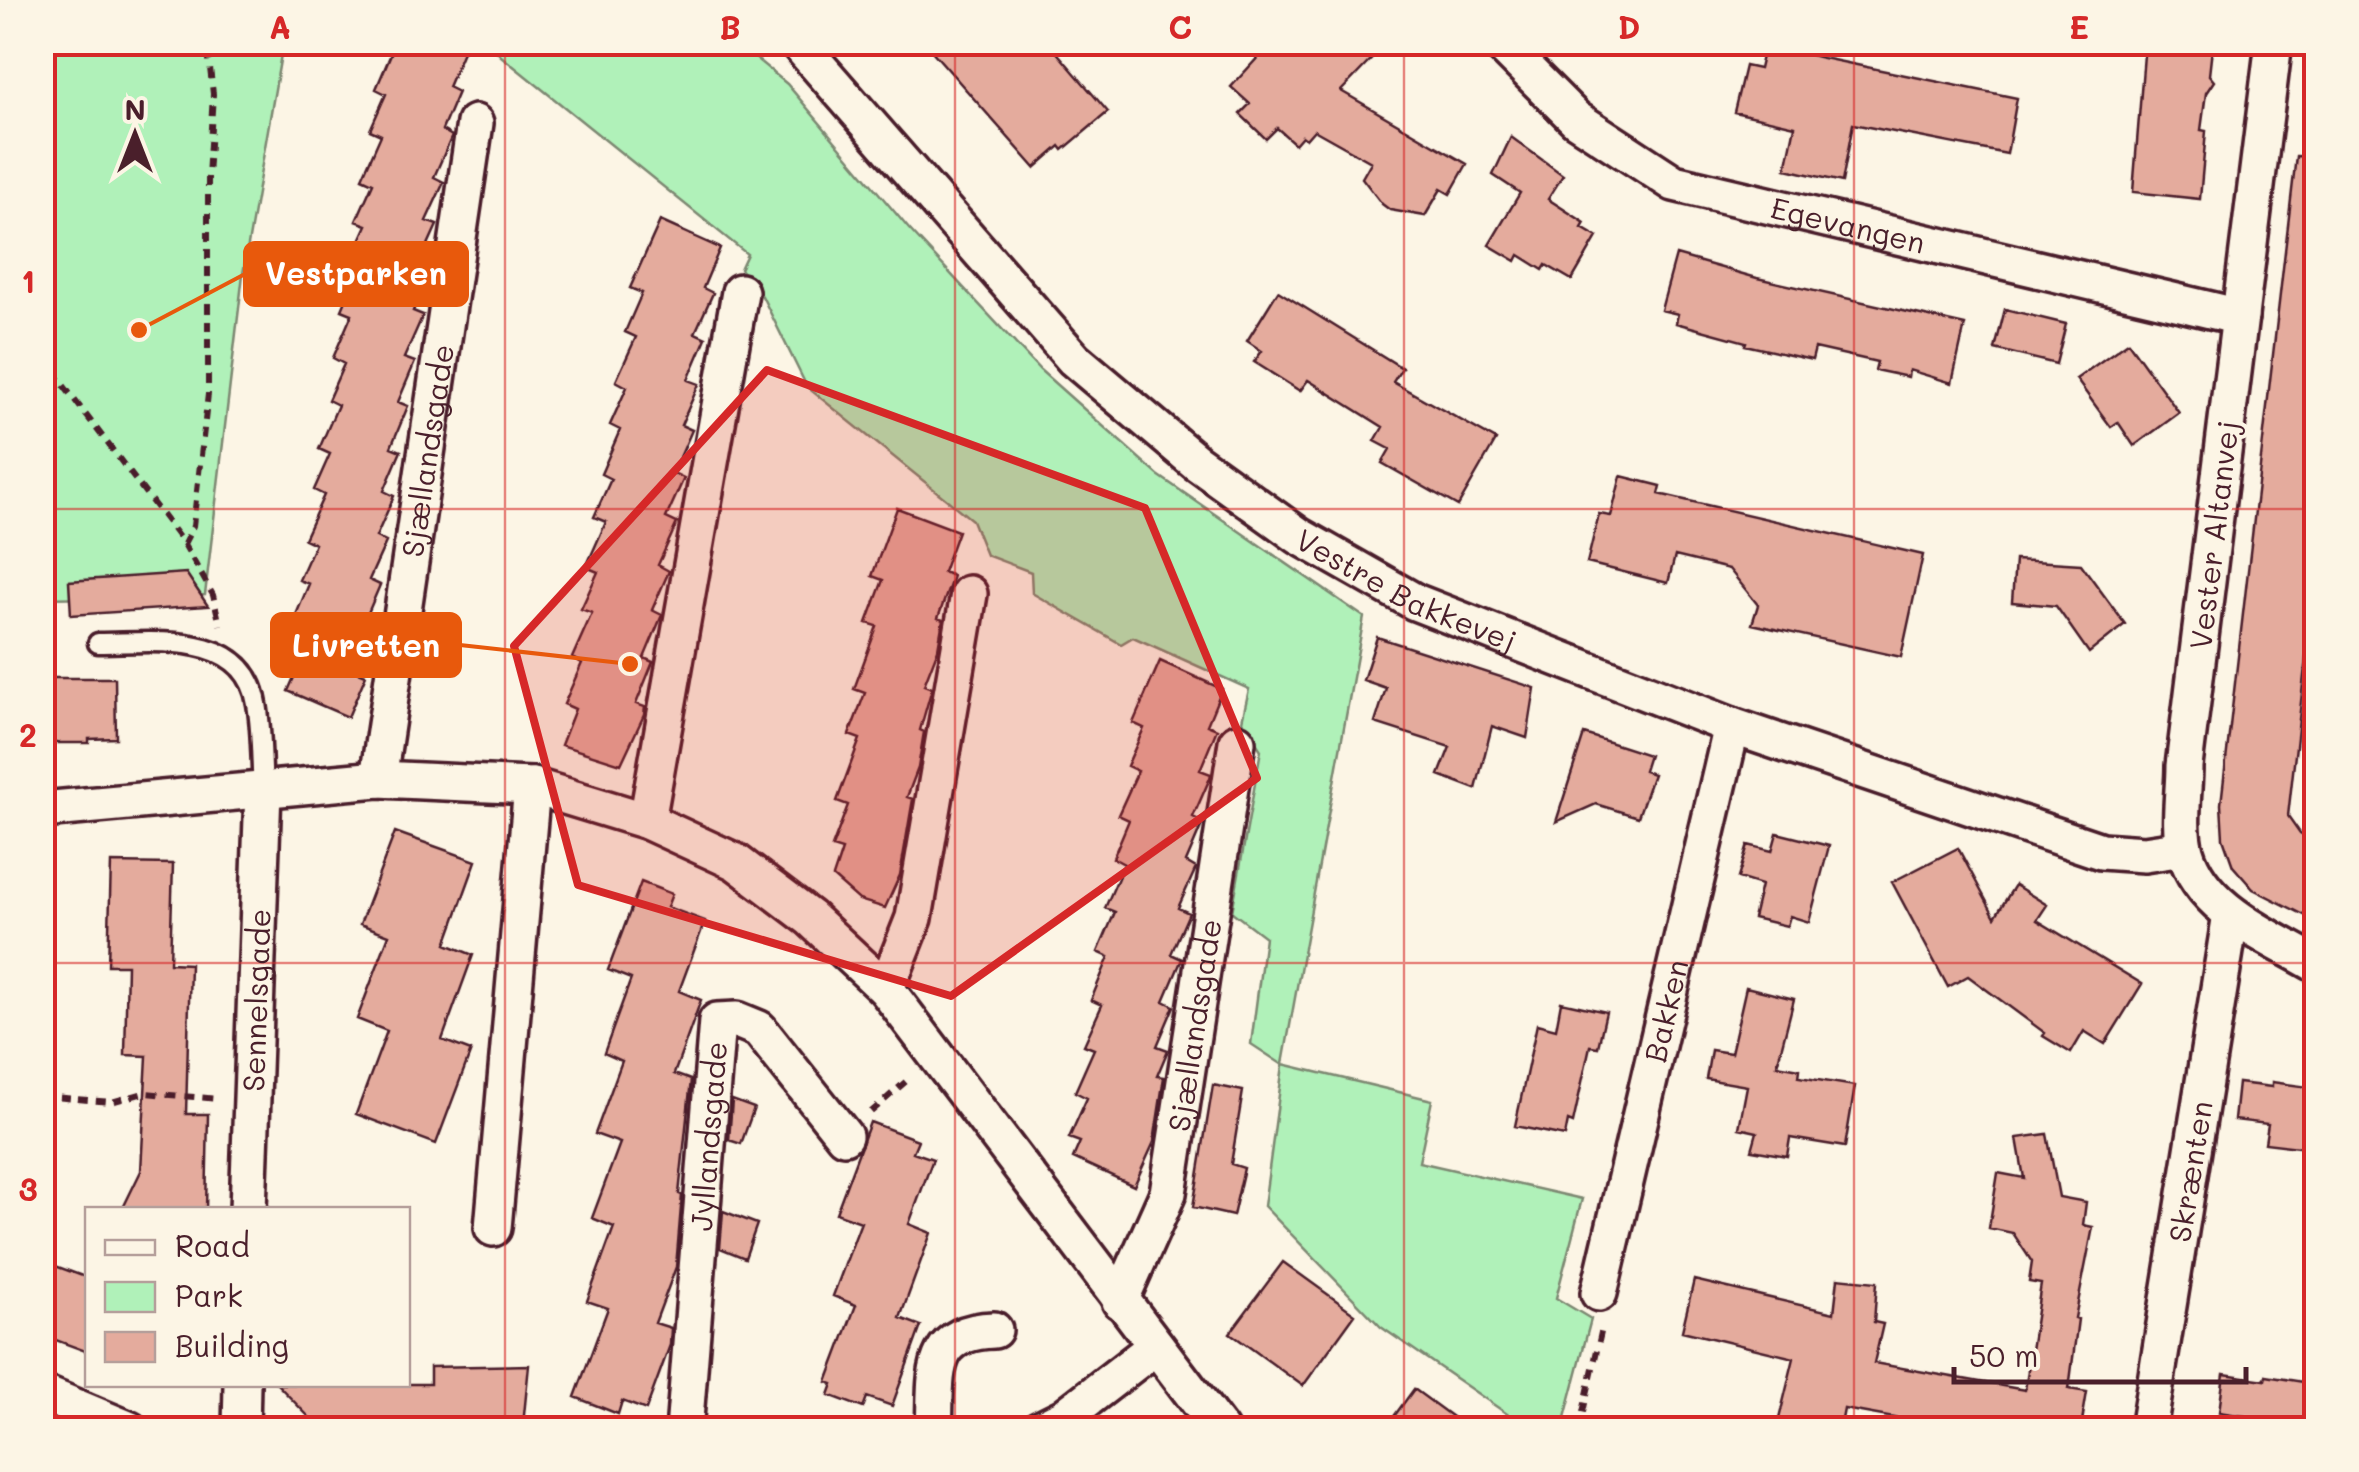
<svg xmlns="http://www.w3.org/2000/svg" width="2359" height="1472" viewBox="0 0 2359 1472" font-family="Mali,sans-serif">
<rect width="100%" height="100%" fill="#fcf5e5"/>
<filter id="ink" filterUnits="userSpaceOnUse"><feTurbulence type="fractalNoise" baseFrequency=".01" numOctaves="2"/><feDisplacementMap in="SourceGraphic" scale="20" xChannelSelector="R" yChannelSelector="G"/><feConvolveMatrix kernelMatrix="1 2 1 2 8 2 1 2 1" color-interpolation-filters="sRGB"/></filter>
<g filter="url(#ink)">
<path fill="#b0f1b9" stroke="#7d8872" stroke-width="2.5" d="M42,43H283L243,274L205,595L43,598Z
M489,43H737L787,84L909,229L1040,370L1158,475L1364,617L1283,1064L1432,1100L1419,1162L1582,1199L1556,1298L1591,1319L1562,1429H1529L1381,1327L1264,1206L1283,1065L1251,1044L1265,937L1232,912L1261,750L1242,721L1249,689L1133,637L1121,644L1032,593L1031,572L986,555L972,520L807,387L762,296L740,269L747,254L501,56Z"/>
<path fill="#e4ab9d" stroke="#4a1f2b" stroke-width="2.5" d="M396,42H467L448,87L458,92L442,130L452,136L434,177L444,182L426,221L437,225L418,267L429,272L413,311L423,315L404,358L415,362L398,402L408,406L391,447L401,451L384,491L394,496L376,537L386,542L369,580L380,585L362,627L373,633L356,671L366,675L348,717L288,691L295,675L285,670L301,633L290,629L309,584L299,580L315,544L304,539L324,495L314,490L330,454L319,449L338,405L328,400L344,364L333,358L352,314L342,310L357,274L347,269L367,225L356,221L373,183L362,178L381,135L370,130L386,94L376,89Z
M924,42H1048L1108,112L1063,150L1060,146L1035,168Z
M1272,42H1388L1341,91L1467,164L1450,194L1441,189L1425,216L1390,210L1382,204L1362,178L1371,162L1314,130L1306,139L1302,136L1295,144L1277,128L1266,139L1240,114L1250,104L1231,87Z
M2145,42L2212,49L2209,75L2214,81L2206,93L2201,130L2206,131L2200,199L2133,192Z
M1765,43L1818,57L2017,98L2007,154L1853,124L1842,182L1786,169L1795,126L1734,112L1745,66L1759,69Z
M1511,137L1563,175L1548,199L1585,223L1582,228L1597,237L1572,280L1546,265L1543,270L1519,255L1516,261L1489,245L1520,193L1493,175Z
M2296,156L2316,157V570L2288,816L2300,833L2316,842V921L2253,889L2233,866L2223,838L2221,804Z
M660,221L720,248L703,288L713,293L695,333L706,338L688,380L699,384L681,425L692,430L673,473L684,478L666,518L677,523L658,565L669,571L652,610L662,615L644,658L653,662L636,704L645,707L644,715L621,764L561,745L575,709L564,704L582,663L572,658L592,613L581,609L598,572L586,567L606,522L594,517L611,479L601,474L620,430L610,425L627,387L616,381L636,337L625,332L642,293L630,288Z
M1676,255L1757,278L1965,325L1952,383L1909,370L1908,377L1875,370L1877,362L1815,348L1812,360L1745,345L1746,342L1676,323L1678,314L1661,310Z
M1278,291L1402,368L1393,382L1496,440L1458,506L1382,463L1390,449L1375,441L1383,427L1308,380L1300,391L1254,362L1262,351L1247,341Z
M2005,309L2066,324L2056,364L1995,349Z
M2128,342L2179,413L2134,446L2118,422L2111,427L2076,379Z
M1621,476L1661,486L1659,494L1923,555L1901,657L1752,624L1758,605L1729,569L1675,556L1668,583L1587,563L1599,514L1611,516Z
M897,508L958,531L943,572L953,576L938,618L943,620L938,649L924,685L932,688L920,730L924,732L918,768L907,797L913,799L900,875L885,908L859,900L833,877L842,850L832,847L848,805L837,801L860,739L849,735L865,693L854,689L877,626L867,623L883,580L872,576Z
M2015,560L2081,564L2125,624L2089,653L2056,606L2012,602Z
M186,573L208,606L71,615L69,581Z
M1377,637L1535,688L1527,738L1492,726L1476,789L1439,775L1450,747L1375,723L1386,688L1363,680Z
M1160,661L1222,689L1207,725L1217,729L1200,770L1211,774L1210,778L1193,817L1203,822L1186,862L1196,868L1178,908L1189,913L1171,954L1182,959L1164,1001L1174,1006L1157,1046L1168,1050L1157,1076L1164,1077L1154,1142L1134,1186L1073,1158L1080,1142L1069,1138L1087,1098L1075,1092L1094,1049L1084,1045L1102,1005L1091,1000L1109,957L1098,952L1115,912L1105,908L1124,864L1113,858L1129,820L1118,815L1138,771L1127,766L1144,728L1133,723Z
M42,678H115L116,738L89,739V743H42Z
M1584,734L1649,755L1644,771L1653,774L1638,817L1596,804L1556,822Z
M395,832L476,861L446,944L473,955L442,1040L471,1051L436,1144L356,1114L387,1031L357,1019L389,935L360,924Z
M1777,833L1829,846L1809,922L1790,916L1787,926L1753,918L1761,885L1738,878L1748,845L1772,851Z
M1958,848L1995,917L2015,885L2047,905L2037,920L2142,984L2105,1044L2084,1031L2071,1053L2043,1036L2045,1033L1968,976L1948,987L1892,882Z
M111,863L173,864L170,963L190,964L186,1114H208L206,1210H122L141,1171L147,1056L125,1055L127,965H108Z
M641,882L672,894L667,907L705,921L679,991L701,1000L674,1074L691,1080L679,1194L682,1195L676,1267L655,1323L671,1328L670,1345L646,1410L622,1401L618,1414L575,1397L608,1308L587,1301L614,1227L592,1218L620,1143L595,1134L622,1061L604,1053L631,979L608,970Z
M1746,987L1794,999L1777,1065L1800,1069L1799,1077L1855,1086L1845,1147L1790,1138L1787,1156L1752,1150L1757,1132L1739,1128L1747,1086L1706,1079L1711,1050L1731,1053Z
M1561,1002L1606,1012L1598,1047L1590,1046L1573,1123L1568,1121L1565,1136L1515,1126L1537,1024L1556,1029Z
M2272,1082L2316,1088V1149L2265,1143L2268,1124L2234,1120L2238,1083L2272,1087Z
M1213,1085L1243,1091L1231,1164L1244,1168L1233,1216L1193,1207Z
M732,1100L754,1108L741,1144L729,1140Z
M870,1122L918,1140L913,1152L933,1159L909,1224L931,1233L900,1318L921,1326L892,1406L867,1397L863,1408L829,1395L833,1384L827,1382L856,1305L833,1296L861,1222L836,1213Z
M2047,1134L2059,1197L2086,1202L2083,1225L2093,1227L2075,1318L2078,1319L2069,1389L2087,1392L2081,1428L2049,1422L2048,1430H1960L1844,1409L1840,1430H1823L1779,1419L1794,1358L1682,1331L1694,1280L1834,1313L1838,1278L1877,1282L1874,1322L1883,1324L1874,1363L2025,1390L2041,1284L2029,1282L2032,1262L2013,1233L1989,1228L1998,1173L2024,1178L2017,1138Z
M723,1211L757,1224L745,1258L720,1248Z
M42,1261L88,1278V1352L42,1335Z
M1283,1262L1355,1314L1303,1386L1230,1333Z
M529,1365L523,1425L431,1427V1424L311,1419L277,1384H430V1367Z
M2224,1374L2265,1380L2266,1376L2316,1384V1430H2256L2258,1418L2219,1412Z
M1414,1389L1470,1430H1384Z"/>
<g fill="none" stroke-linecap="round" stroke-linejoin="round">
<defs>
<path id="service" d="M98,643C153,643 245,629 257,704C262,731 261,761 263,790"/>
<g id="minor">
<path id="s1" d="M797,42L1074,359L1196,462L1299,536L1415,602L1732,726L2101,851L2144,854L2184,848"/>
<path id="s2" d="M1499,42L1576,119L1674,183L2240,317"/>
<path d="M2274,42L2184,766C2184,792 2178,826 2185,851C2202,910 2267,935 2316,964"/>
<path id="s3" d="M378,779L475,123"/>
<path d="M42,810L378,779L532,786L647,821L736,862L810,918L886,989L1220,1430"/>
<path d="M647,821L740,292"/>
<path d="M886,989L914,918L969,594"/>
<path id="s4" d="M248,1210L263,790"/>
<path d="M493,1228L532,786"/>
<path id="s5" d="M1599,1293L1732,726"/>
<path id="s6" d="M1120,1301L1168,1193L1237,742"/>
<path d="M42,1393L130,1430"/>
<path d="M241,1430L242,1384"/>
<path id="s7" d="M687,1430L685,1419L717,1021L737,1020L759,1029L844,1136"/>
<path d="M934,1430C937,1377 926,1332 994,1330"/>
<path d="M1038,1430L1064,1417L1156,1346"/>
<path id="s8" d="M2148,1430L2231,914"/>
</g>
</defs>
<use href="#service" stroke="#4a1f2b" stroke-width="25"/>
<use href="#minor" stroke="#4a1f2b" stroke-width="42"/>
<path stroke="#4a1f2b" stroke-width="6" stroke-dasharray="10 8" stroke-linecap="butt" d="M42,357L184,544L213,595L220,625
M184,544L193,526L208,394V177L213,94L207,42
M42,1096L111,1102L144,1093L220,1099
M871,1112L911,1077
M1579,1430L1602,1328"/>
<use href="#service" stroke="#fcf5e5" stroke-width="18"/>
<use href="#minor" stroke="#fcf5e5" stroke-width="35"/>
</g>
</g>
<path fill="#d62828" fill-opacity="0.2" stroke="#d62828" stroke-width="8" stroke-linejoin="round" d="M767,370L1145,508L1257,778L951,996L578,885L514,646Z"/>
<path fill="none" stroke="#d62828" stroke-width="2.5" stroke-opacity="0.55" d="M505,42V1430M955,42V1430M1404,42V1430M1854,42V1430M42,509H2316M42,963H2316"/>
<g text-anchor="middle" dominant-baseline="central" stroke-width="8" stroke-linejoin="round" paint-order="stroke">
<g font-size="30" fill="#4a1f2b" stroke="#fcf5e5">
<text stroke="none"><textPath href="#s2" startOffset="405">Egevangen</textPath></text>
<text stroke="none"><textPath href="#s3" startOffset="332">Sjællandsgade</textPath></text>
<text transform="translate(2213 535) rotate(-83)">Vester Altanvej</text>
<text stroke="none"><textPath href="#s1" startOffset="828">Vestre Bakkevej</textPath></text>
<text stroke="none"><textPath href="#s4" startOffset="210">Sennelsgade</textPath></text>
<text stroke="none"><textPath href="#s5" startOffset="290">Bakken</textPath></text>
<text stroke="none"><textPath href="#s6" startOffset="288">Sjællandsgade</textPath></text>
<text stroke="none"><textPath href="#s7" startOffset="295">Jyllandsgade</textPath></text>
<text stroke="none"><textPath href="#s8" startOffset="262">Skrænten</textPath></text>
</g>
</g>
<path fill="none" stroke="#e8590c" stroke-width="4" d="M139 330L245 274M630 664L460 645"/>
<g fill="#e8590c" stroke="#fcf5e5" stroke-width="4">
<circle cx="139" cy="330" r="10"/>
<circle cx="630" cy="664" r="10"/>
</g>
<g fill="#e8590c" stroke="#e8590c" stroke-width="4">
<rect x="245" y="243" width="222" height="62" rx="10"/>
<rect x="272" y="614" width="188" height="62" rx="10"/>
</g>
<g font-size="32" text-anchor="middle" font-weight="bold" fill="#fff">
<text x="356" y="285">Vestparken</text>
<text x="366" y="657">Livretten</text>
</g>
<rect width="2359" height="1472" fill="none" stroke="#fcf5e5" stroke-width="110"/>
<rect x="85" y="1207" width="325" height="180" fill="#fcf5e5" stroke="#b59f9b" stroke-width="2.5"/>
<rect x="105" y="1240" width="50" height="15" fill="#fcf5e5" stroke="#b59f9b" stroke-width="2.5"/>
<text x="175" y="1257" font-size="30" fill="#4a1f2b">Road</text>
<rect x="105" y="1282" width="50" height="30" fill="#b0f1b9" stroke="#b59f9b" stroke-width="2.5"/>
<text x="175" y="1307" font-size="30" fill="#4a1f2b">Park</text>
<rect x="105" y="1332" width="50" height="30" fill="#e4ab9d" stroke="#b59f9b" stroke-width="2.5"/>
<text x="175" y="1357" font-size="30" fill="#4a1f2b">Building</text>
<g transform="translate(135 135)" stroke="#fcf5e5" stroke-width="8" paint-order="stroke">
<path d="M0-8L18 38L0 25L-18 38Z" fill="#4a1f2b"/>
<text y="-15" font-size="28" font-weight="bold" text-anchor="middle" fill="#4a1f2b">N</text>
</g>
<path d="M1954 1367v15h292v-15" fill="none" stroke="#4a1f2b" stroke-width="5"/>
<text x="1969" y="1367" font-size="30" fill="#4a1f2b" stroke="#fcf5e5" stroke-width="8" paint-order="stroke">50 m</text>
<rect x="55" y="55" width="2249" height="1362" fill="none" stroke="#d62828" stroke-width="4"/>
<g font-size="32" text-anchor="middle" font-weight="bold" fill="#d62828">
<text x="280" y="39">A</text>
<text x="730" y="39">B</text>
<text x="1180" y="39">C</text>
<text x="1629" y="39">D</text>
<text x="2079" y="39">E</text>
<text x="28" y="293">1</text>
<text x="28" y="747">2</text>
<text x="28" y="1201">3</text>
</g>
</svg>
